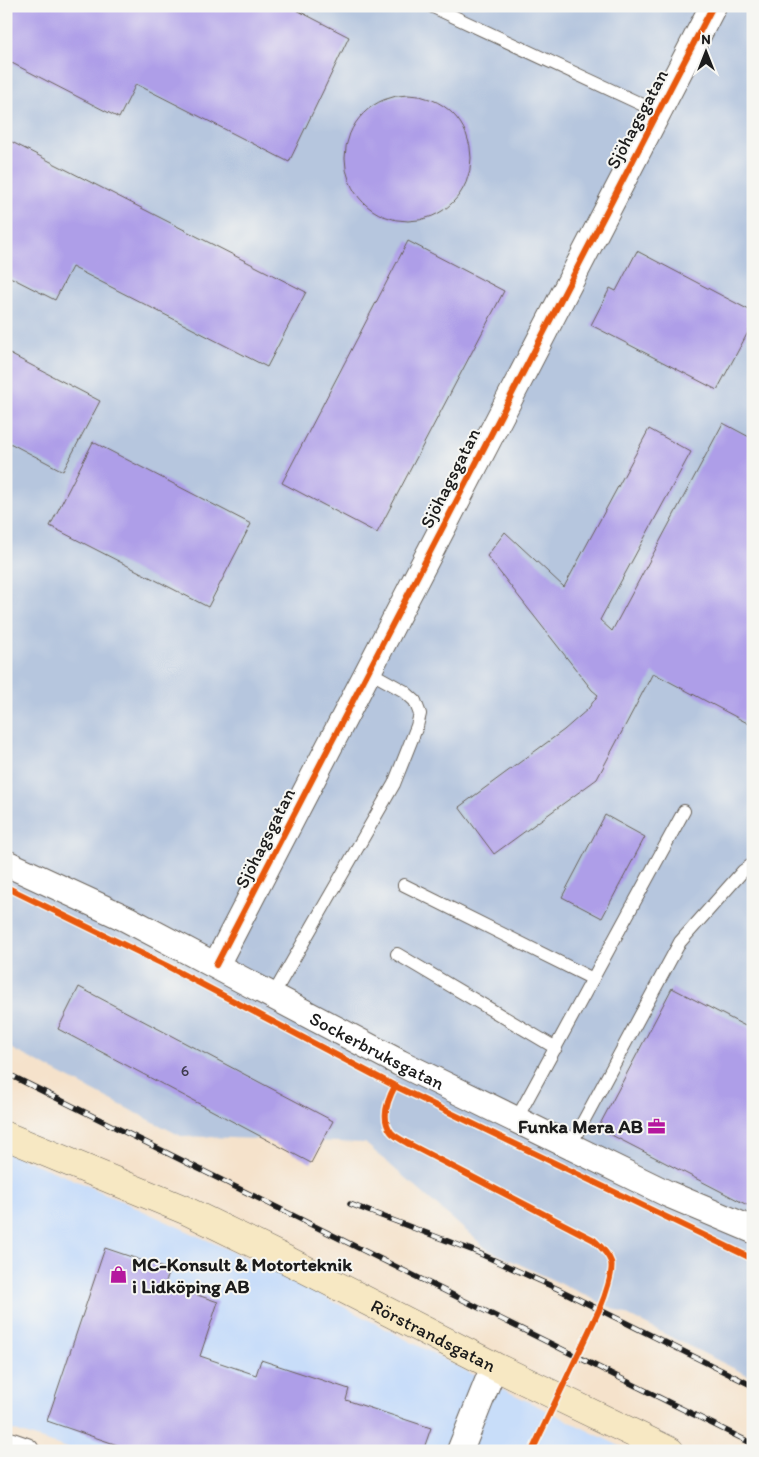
<svg xmlns="http://www.w3.org/2000/svg" width="759" height="1457" viewBox="0 0 759 1457" font-family="Itim,sans-serif">
<rect width="100%" height="100%" fill="#f6f6f2"/>
<filter id="ink" filterUnits="userSpaceOnUse"><feTurbulence type="fractalNoise" baseFrequency=".02" numOctaves="2"/><feDisplacementMap in="SourceGraphic" scale="10" xChannelSelector="R" yChannelSelector="G"/><feConvolveMatrix kernelMatrix="1 2 1 2 8 2 1 2 1" color-interpolation-filters="sRGB"/></filter>
<filter id="wash" filterUnits="userSpaceOnUse"><feTurbulence type="fractalNoise" baseFrequency=".0096" numOctaves="4" result="noise"/><feDisplacementMap in="SourceGraphic" scale="20" xChannelSelector="R" yChannelSelector="G"/><feGaussianBlur stdDeviation="1.12" result="paint"/><feColorMatrix in="noise" values="0 0 0 0 0 0 0 0 0 0 0 0 0 0 0 0 0 1.4 0 .05"/><feComposite in="paint" operator="in"/></filter>
<g filter="url(#wash)">
<rect width="100%" height="100%" fill="#f5e2cb"/>
<path fill="#c8ddf9" d="M6,1152L82,1183L273,1270L482,1379L630,1451H76L6,1428Z"/>
<path fill="#b6c6de" d="M6,6H753V1378L623,1313L487,1249L365,1143L181,1136L6,1046Z"/>
<g id="blocks">
<path fill="#ae9ee8" d="M6,6H289L349,37L289,162L136,84L119,118L6,60V24L9,19L6,18Z
M345 158a63 63 0 1 1 126 0a63 63 0 1 1-126 0Z
M6,139L306,292L267,367L72,267L55,300L6,275Z
M408,241L504,291L377,533L282,483Z
M637,251L753,312V323L717,390L591,325L610,288L616,291Z
M6,352L100,401L63,471L6,441Z
M723,423L753,439V726L653,673L597,779L494,854L459,807L564,730L588,709L598,695L592,690L487,556L505,532L564,587L649,429L691,452L600,620L612,631Z
M93,442L251,524L208,607L50,526Z
M605,815L645,837L602,918L562,897Z
M79,987L333,1121L311,1163L58,1029Z
M672,988L751,1029L753,1026V1208L598,1128Z
M105,1248L170,1270L165,1284L218,1302L200,1356L256,1375L261,1360L349,1389L346,1400L431,1428L423,1451H135L47,1421Z"/>
</g>
</g>
<g filter="url(#ink)">
<use href="#blocks" fill-opacity="0" stroke="#686159" stroke-width="1"/>
<g fill="none" stroke-linecap="round" stroke-linejoin="round">
<defs>
<path id="service" d="M431,6L658,112
M404,885L593,979
M397,954L556,1048
M273,995L394,784L417,726L420,714L415,701L404,691L368,671
M516,1120L684,811
M570,1146L680,942L743,871L753,864"/>
<g id="minor">
<path id="s1" d="M6,863L127,919L400,1063L668,1194L753,1230"/>
<path d="M216,965L713,6"/>
<path d="M6,1444L26,1451"/>
<path d="M460,1451L494,1366"/>
</g>
<g id="secondary">
<path id="s2" d="M6,1136L185,1210L281,1257L494,1366L670,1451"/>
</g>
</defs>
<use href="#service" stroke="#686159" stroke-width="14"/>
<use href="#minor" stroke="#686159" stroke-width="28"/>
<use href="#secondary" stroke="#686159" stroke-width="29"/>
<use href="#service" stroke="#fff" stroke-width="12"/>
<use href="#minor" stroke="#fff" stroke-width="26"/>
<use href="#secondary" stroke="#f7e8c3" stroke-width="28"/>
<defs>
<path id="rail" d="M6,1073L753,1444
M350,1204L474,1251L558,1289L753,1386"/>
</defs>
<use href="#rail" stroke="#1c1c1c" stroke-width="5.5"/>
<use href="#rail" stroke="#f6f6f2" stroke-width="4" stroke-dasharray="11" stroke-linecap="butt"/>
<defs>
<path id="cycleway" d="M6,887L167,966L395,1086L753,1259
M216,965L713,6
M395,1086C388,1099 380,1118 391,1132C394,1136 402,1140 407,1143L594,1240C600,1246 608,1253 611,1262C614,1271 604,1299 600,1308L532,1451"/>
</defs>
<use href="#cycleway" stroke="#f6f6f2" stroke-width="9"/>
<use href="#cycleway" stroke="#e8590c" stroke-width="6"/>
</g>
</g>
<defs>
<symbol id="office-bare" viewBox="-9 -9 18 18"><path d="M-6-3h4V-5.5h4V-3h4V5H-6ZM-1-4.5V-3h2v-1.5ZM-6 0V1H6V0Z" fill="#b5179e" stroke="#f6f6f2" stroke-width="2.5" paint-order="stroke"/></symbol>
<symbol id="shop-bare" viewBox="-9 -9 18 18"><path d="M-5-2.5h2.3a2.7 3.5 0 0 1 5.4 0H5L5.5 6h-11ZM-1.5-2.5h3a1.5 2.3 0 0 0-3 0Z" fill="#b5179e" stroke="#f6f6f2" stroke-width="2.5" paint-order="stroke"/></symbol>
</defs>
<g fill-rule="evenodd">
<use href="#office-bare" x="644" y="1114" width="25" height="25"/>
<use href="#shop-bare" x="106" y="1262" width="25" height="25"/>
</g>
<g text-anchor="middle" dominant-baseline="central" stroke-width="4" stroke-linejoin="round" paint-order="stroke">
<g font-size="16" fill="#403c4f">
<text x="185" y="1070">6</text>
</g>
<g font-size="19" fill="#1c1c1c" stroke="#f6f6f2">
<text transform="translate(637 119) rotate(-62)">Sjöhagsgatan</text>
<text transform="translate(450 478) rotate(-63)">Sjöhagsgatan</text>
<text transform="translate(265 838) rotate(-63)">Sjöhagsgatan</text>
<text stroke="none"><textPath href="#s1" startOffset="416">Sockerbruksgatan</textPath></text>
<text stroke="none"><textPath href="#s2" startOffset="472">Rörstrandsgatan</textPath></text>
</g>
<g font-size="19" font-weight="bold" fill="#1c1c1c" stroke="#f6f6f2" text-anchor="end">
<text x="643" y="1126">Funka Mera AB</text>
<text x="132" y="1264" text-anchor="start">MC-Konsult &amp; Motorteknik<tspan x="132" dy="22">i Lidköping AB</tspan></text>
</g>
</g>
<rect width="759" height="1457" fill="none" stroke="#f6f6f2" stroke-width="25"/>
<g transform="translate(706 52)" stroke="#f6f6f2" stroke-width="4" paint-order="stroke">
<path d="M0-4L9 19L0 12L-9 19Z" fill="#1c1c1c"/>
<text y="-8" font-size="14" font-weight="bold" text-anchor="middle" fill="#1c1c1c">N</text>
</g>
</svg>
